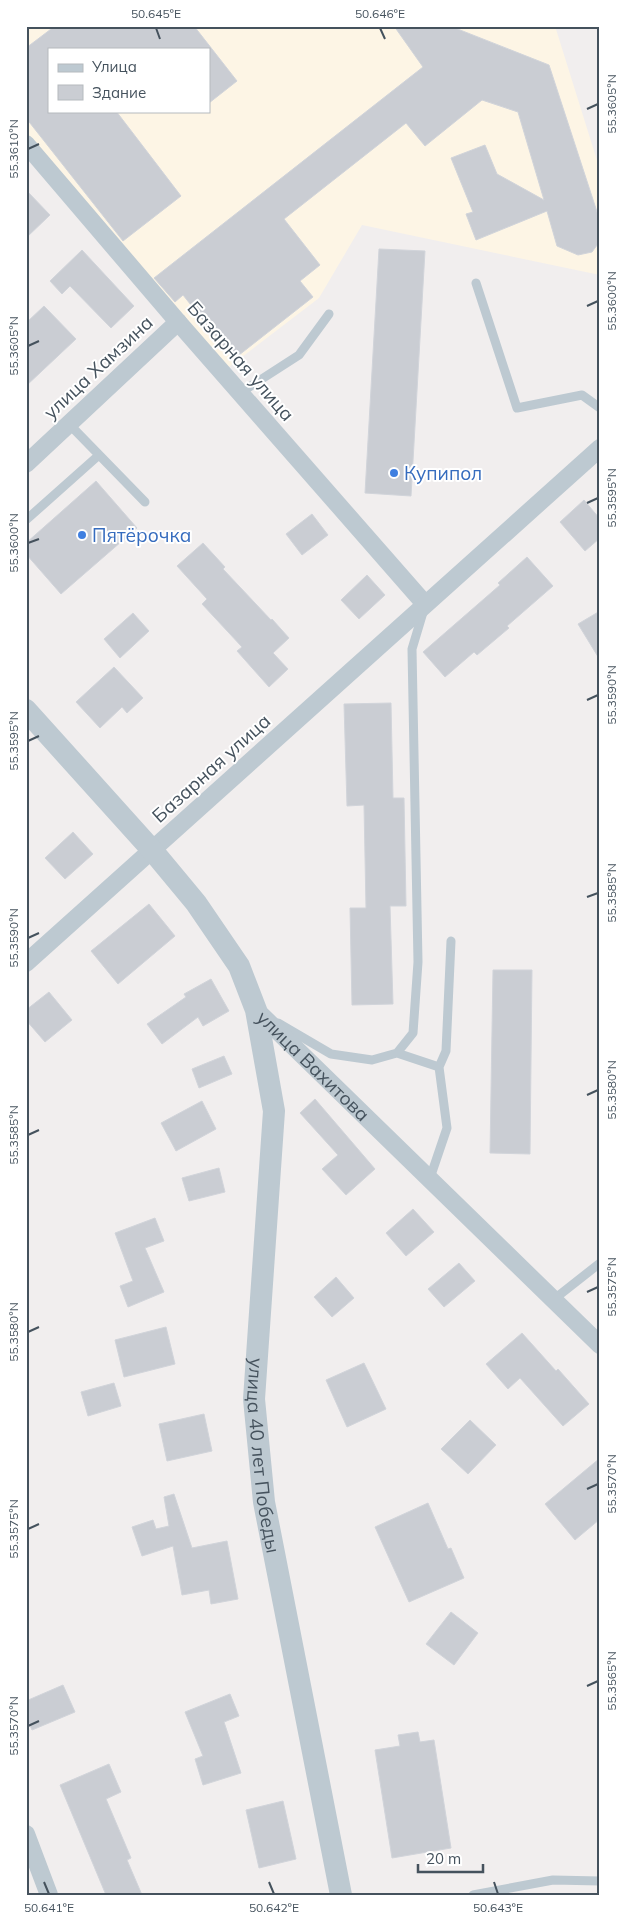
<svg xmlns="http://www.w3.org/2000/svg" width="626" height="1921" viewBox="0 0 626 1921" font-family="Mulish,sans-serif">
<rect width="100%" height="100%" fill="#f1eeee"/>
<path fill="#fdf5e5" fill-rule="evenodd" d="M26,26H555L600,170V275L362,225L319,298L225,370L26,136ZM49,49H209V111H49Z"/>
<path fill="#cacdd3" stroke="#d1d4da" d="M55,26H194L237,81L209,103V49H49V111H116L181,196L123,241L26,118V48Z
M394,26H450L549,65L600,221V241L592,252L578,255L557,246L547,211L476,240L466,214L473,212L451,158L485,145L497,174L544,200L518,112L482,100L425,146L406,123L284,219L320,265L300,281L313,297L234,359L183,295L175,302L154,278L423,67Z
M26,190L50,215L26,238Z
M379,249L425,251L411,496L365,493Z
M82,250L134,306L111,328L70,286L62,294L50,281Z
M44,306L76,339L26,386V323Z
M96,481L137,528L61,594L26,554V543Z
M584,500L600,519V538L585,551L560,522Z
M312,514L328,535L302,555L286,534Z
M203,543L225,567L223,569L271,620L272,619L289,638L273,653L288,669L269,687L237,651L242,647L202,604L207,599L177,566Z
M527,557L553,586L507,626L509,628L477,655L474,652L445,677L423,652L500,585L498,583Z
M367,575L385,595L359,619L341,600Z
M600,611V660L578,624Z
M133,613L149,631L120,658L104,639Z
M114,667L143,698L127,713L122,707L100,728L76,702Z
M391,703L393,798H404L406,906H390L393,1004L352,1005L350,908H366L364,805L347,806L344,704Z
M73,832L93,854L65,879L45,858Z
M149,904L175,936L118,984L91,951Z
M493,970H532L530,1154L490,1153Z
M211,979L229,1011L203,1026L198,1017L162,1044L147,1024L186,997L184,994Z
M49,992L72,1020L45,1042L26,1020V1010Z
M224,1056L232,1074L199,1088L192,1069Z
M315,1099L375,1169L346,1195L322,1169L338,1155L300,1113Z
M202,1101L216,1129L176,1151L161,1123Z
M219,1168L225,1192L189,1201L182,1178Z
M413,1209L434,1232L406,1256L386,1233Z
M155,1218L164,1241L145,1248L164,1292L128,1307L120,1286L133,1281L115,1233Z
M459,1263L475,1281L444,1307L428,1289Z
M336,1277L354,1298L332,1317L314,1297Z
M166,1327L175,1364L124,1377L115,1340Z
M522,1333L556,1371L558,1369L589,1404L563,1426L520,1378L508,1389L486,1364Z
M364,1363L386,1409L347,1427L326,1380Z
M114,1383L121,1406L88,1416L81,1392Z
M204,1414L212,1451L167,1461L159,1424Z
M470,1420L496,1445L468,1474L441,1449Z
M600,1458V1519L575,1540L545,1504Z
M174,1494L192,1548L227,1541L238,1599L211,1604L209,1590L182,1595L173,1546L142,1556L132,1527L153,1520L156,1529L169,1526L164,1497Z
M428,1503L448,1549L451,1548L464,1578L409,1602L375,1527Z
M451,1612L478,1633L454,1665L426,1644Z
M63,1685L75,1712L32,1730L26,1716V1701Z
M230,1694L239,1716L224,1722L241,1773L203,1785L195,1759L203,1756L185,1712Z
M418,1732L420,1742L434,1740L451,1848L392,1858L375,1750L400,1746L398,1735Z
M109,1764L121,1792L106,1799L131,1858L127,1860L142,1895H106L60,1785Z
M283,1801L296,1859L259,1868L246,1810Z"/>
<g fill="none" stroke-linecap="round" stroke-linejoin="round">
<path stroke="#bdc9d1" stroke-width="9" d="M476,283L517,408L582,395L600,408
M240,393L299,355L329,314
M69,424L145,502
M26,520L99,455
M278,1023L331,1054L372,1060L397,1053L413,1033L418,962L412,649L424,609
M397,1053L439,1067L446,1051L451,941
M429,1181L447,1128L439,1067
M553,1300L600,1263
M473,1895L553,1880L600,1881"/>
<g stroke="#bdc9d1" stroke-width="18">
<path d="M26,144L178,322L425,604"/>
<path d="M26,464L178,322"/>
<path d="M26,963L600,448"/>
<path id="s1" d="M256,1010L600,1345"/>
<path d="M26,1834L49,1895"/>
</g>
<path stroke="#bdc9d1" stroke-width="22" id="s2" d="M26,710L152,850L196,903L239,966L256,1010L274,1111L254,1399L264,1502L341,1895"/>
</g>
<path fill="none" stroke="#45525d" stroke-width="2" d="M156,28L160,39M380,28L385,39M587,109L598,104M28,149L39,144M587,306L598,301M28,346L39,341M587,503L598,498M28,543L39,539M587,700L598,695M28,741L39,736M587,897L598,893M28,938L39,933M587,1095L598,1090M28,1135L39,1130M587,1292L598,1287M28,1332L39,1327M587,1489L598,1484M28,1529L39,1524M587,1686L598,1681M28,1726L39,1721M44,1882L49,1894M269,1882L274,1894M494,1882L498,1894"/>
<g fill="#3f7fe0" stroke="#fff" stroke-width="2">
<circle cx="394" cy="473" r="5"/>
<circle cx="82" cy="535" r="5"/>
</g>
<g text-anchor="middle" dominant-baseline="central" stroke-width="4" stroke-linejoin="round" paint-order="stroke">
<g font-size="19" fill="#45525d" stroke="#fff">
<text transform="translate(241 361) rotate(49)">Базарная улица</text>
<text transform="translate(98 367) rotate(-43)">улица Хамзина</text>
<text transform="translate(211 768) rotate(-42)">Базарная улица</text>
<text stroke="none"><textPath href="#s1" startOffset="80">улица Вахитова</textPath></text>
<text stroke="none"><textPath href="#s2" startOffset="829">улица 40 лет Победы</textPath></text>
</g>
<g font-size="19" fill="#366cbe" stroke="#fff" text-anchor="start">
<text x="404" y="473">Купипол</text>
<text x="92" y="535">Пятёрочка</text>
</g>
</g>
<rect width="626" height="1921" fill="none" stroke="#ffffff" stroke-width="55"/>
<rect x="48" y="48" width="162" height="65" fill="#ffffff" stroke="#b5babe"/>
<rect x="58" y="64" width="25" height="8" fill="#bdc9d1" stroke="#b5babe"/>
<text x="92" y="72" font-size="15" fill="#45525d">Улица</text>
<rect x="58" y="85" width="25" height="15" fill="#cacdd3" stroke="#b5babe"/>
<text x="92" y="98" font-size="15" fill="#45525d">Здание</text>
<path d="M418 1864v8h65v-8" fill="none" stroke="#45525d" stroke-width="2.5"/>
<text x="426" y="1864" font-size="15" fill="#45525d" stroke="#ffffff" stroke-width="4" paint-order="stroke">20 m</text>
<rect x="28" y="28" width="570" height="1866" fill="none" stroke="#45525d" stroke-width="2"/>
<g font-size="12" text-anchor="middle" fill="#45525d">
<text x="156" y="18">50.645°E</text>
<text x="380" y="18">50.646°E</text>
<text transform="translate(612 104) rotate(-90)" y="4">55.3605°N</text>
<text transform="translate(14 149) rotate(-90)" y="4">55.3610°N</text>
<text transform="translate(612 301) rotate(-90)" y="4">55.3600°N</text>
<text transform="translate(14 346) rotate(-90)" y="4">55.3605°N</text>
<text transform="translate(612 498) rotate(-90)" y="4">55.3595°N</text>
<text transform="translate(14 543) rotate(-90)" y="4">55.3600°N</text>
<text transform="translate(612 695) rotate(-90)" y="4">55.3590°N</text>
<text transform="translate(14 741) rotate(-90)" y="4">55.3595°N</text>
<text transform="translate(612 893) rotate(-90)" y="4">55.3585°N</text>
<text transform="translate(14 938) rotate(-90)" y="4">55.3590°N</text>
<text transform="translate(612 1090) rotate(-90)" y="4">55.3580°N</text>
<text transform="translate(14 1135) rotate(-90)" y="4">55.3585°N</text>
<text transform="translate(612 1287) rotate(-90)" y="4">55.3575°N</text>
<text transform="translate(14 1332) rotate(-90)" y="4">55.3580°N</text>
<text transform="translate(612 1484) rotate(-90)" y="4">55.3570°N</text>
<text transform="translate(14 1529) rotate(-90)" y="4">55.3575°N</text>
<text transform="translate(612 1681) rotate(-90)" y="4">55.3565°N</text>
<text transform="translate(14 1726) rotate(-90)" y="4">55.3570°N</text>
<text x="49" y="1912">50.641°E</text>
<text x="274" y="1912">50.642°E</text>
<text x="498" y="1912">50.643°E</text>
</g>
</svg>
